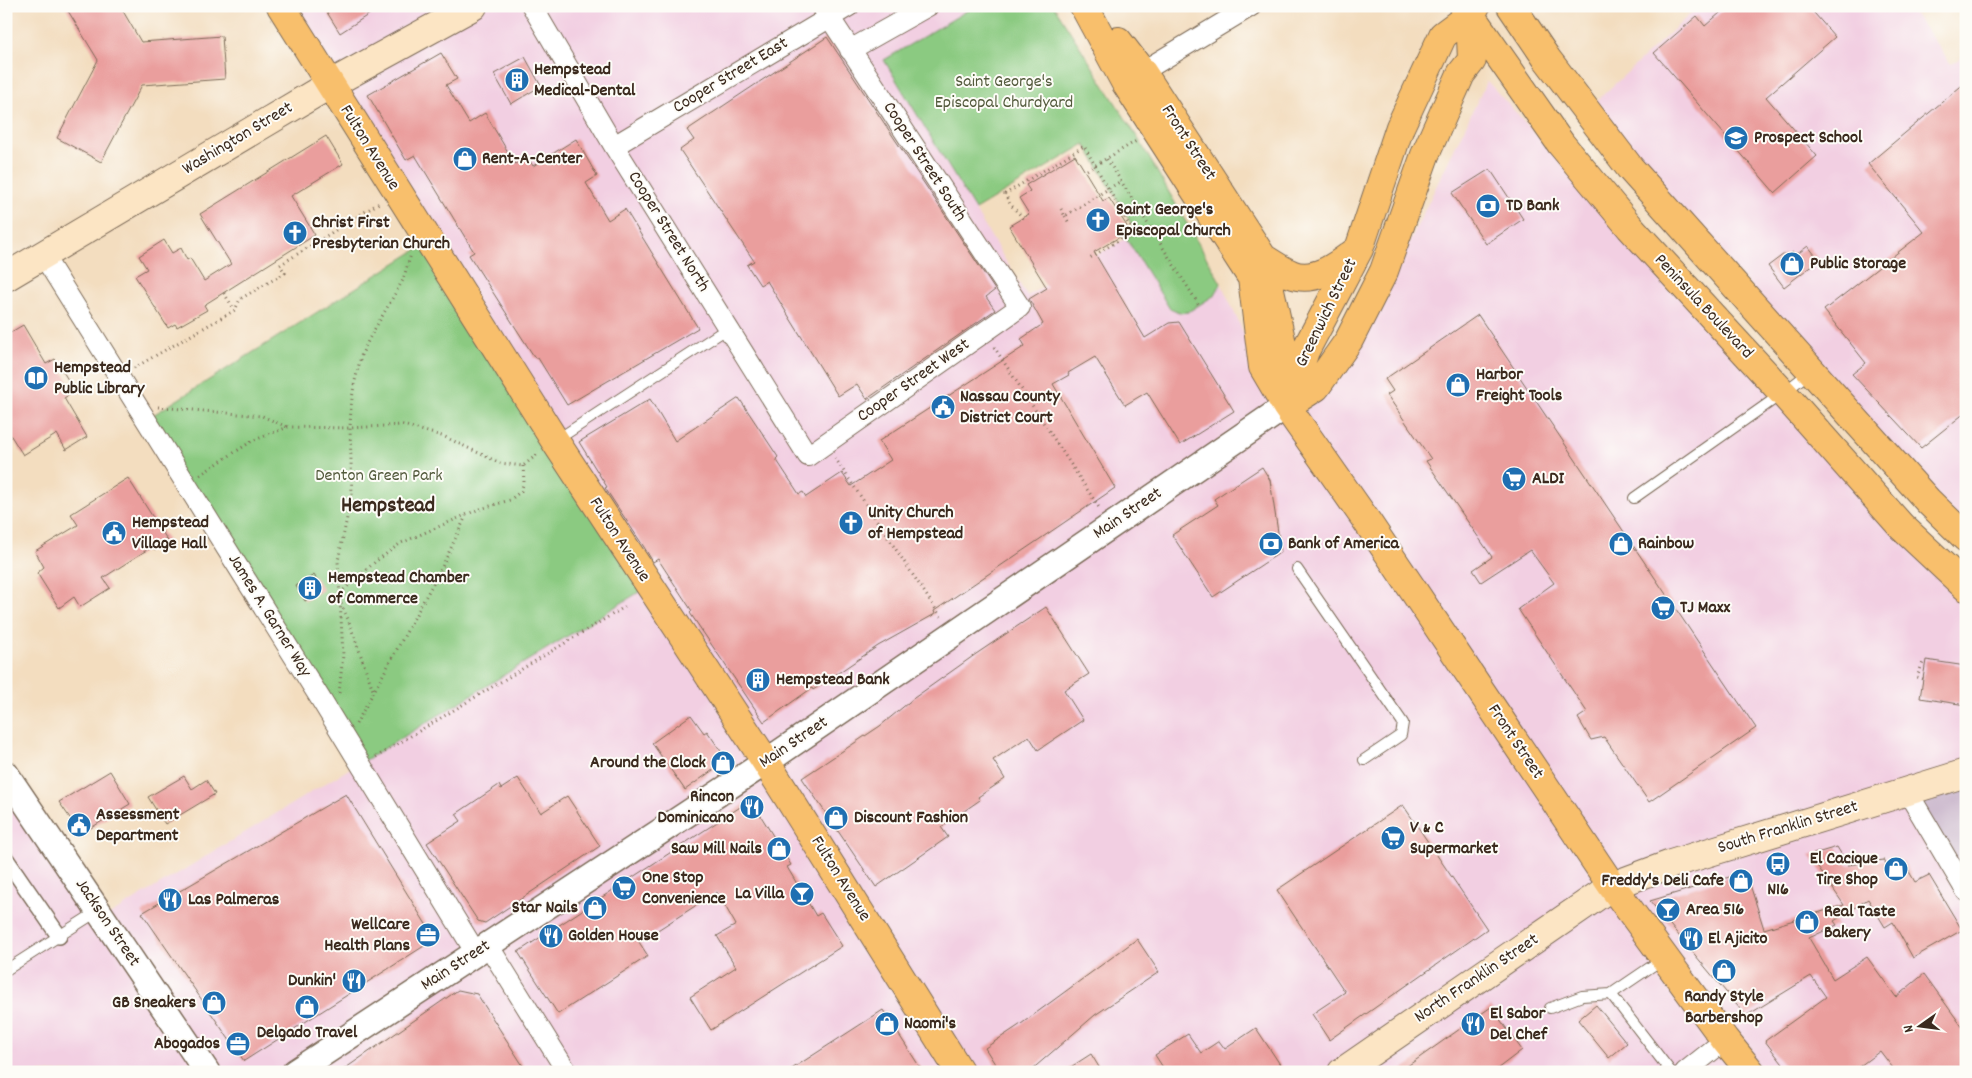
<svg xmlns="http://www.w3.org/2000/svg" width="1972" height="1078" viewBox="0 0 1972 1078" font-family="Dekko,sans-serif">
<rect width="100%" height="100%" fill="#fdfcf7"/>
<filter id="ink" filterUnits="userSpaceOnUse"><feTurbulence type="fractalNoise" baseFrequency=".02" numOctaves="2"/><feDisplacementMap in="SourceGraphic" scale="10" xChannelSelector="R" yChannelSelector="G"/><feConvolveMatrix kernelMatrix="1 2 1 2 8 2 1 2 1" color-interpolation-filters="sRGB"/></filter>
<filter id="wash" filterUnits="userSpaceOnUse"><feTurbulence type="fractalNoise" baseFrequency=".0096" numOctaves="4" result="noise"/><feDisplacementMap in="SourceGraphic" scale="20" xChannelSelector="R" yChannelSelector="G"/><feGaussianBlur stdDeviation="1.12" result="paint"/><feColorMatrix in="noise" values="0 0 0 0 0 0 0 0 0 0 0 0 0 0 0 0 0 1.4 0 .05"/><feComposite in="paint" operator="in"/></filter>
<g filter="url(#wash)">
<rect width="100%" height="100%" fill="#f3ddbf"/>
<path fill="#f2cfe2" d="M281,6H975L884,60L1027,296L1126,238L1170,309L1215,295L1221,283L1259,367L1300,418L1366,332L1487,81L1705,318L1966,589V1072H6V776L108,916L649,586Z
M1699,6H1909L1951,64L1966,54V531L1591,106Z"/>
<path fill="#cfbdd0" d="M1966,776V878L1912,793Z"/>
<path fill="#8bca81" stroke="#637a50" d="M975,6H1054L1139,140L1221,283L1215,295L1188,312L1179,313L1170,309L1126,238L1136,232L1085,144L975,210L884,60Z
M429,242L649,586L361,763L145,420Z"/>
<g id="blocks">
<path fill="#ea9e9d" d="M65,6H120L141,42L222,36L225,79L142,85L101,162L57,138L98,60Z
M323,6H382L340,33Z
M1728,6H1808L1835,37L1766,97L1817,156L1775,193L1654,53L1697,16L1705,26Z
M827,37L995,290L986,297L995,310L867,399L857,384L838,396L767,281L760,285L747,265L754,261L680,150L694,140L687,130Z
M441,53L457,79L446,85L469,123L485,113L515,164L527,156L533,166L576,139L597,176L586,183L608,220L625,209L698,328L567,405L538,358H535L469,255L474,252L415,155L406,160L368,95Z
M525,57L541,86L511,104L494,74Z
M1966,82V412L1921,448L1852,374L1866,363L1824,310L1924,232L1868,164Z
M326,136L343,164L291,196L315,235L204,305L207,310L177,327L175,324L168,328L135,276L147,269L139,256L164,240L172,253L181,248L187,260L190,258L204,281L231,264L200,214Z
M1075,155L1103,201L1109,198L1130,231L1094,252L1145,338L1169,323L1179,322L1234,411L1180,445L1147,392L1125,405L1095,357L1068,373L1069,375L1053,384L1115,488L934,611L935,614L878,646L813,690L812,688L764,722L690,613L692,611L658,559L653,562L644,547L605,488L607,487L579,442L650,399L675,441L739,398L778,457L776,459L799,494L803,492L806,497L842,473L851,486L891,460L879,441L1025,346L1021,339L1043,324L1029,299L1047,288L1009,226L1029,214L1019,198L1030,191L1026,185Z
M1490,169L1523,219L1486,244L1452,193Z
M1808,246L1819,260L1784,287L1768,266L1784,254L1786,257L1793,252L1796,255Z
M1478,315L1756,728L1649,802L1604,737L1591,740L1578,718L1587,712L1518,609L1554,583L1530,550L1481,582L1473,570L1492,557L1426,461L1431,459L1387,395L1393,391L1385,379Z
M23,325L46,364L55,359L75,391L64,398L87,437L66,450L57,434L23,455L6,428V335Z
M1262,467L1270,480L1281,552L1213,597L1172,535L1218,505L1214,499Z
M128,478L168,541L155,550L153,546L103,578L110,588L80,607L74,597L59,608L37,573L44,567L35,551L78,525L71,514Z
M314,575L323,590L305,601L296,586Z
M1046,607L1089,674L1064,690L1083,720L1038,750L1029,736L993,760L1005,779L978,797L980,800L941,827L948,837L876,887L802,778L880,726L914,698L976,654Z
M1926,660L1966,666V705L1920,698Z
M691,715L704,733L707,731L727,760L685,790L652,743Z
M110,771L130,804L81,834L59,802Z
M184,776L192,789L206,780L215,794L165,824L148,797Z
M518,778L541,813L567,796L600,846L485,923L478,921L427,843L461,821L456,814L499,785L501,789Z
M346,794L435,939L244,1061L142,913Z
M751,800L791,865L787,867L816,916L821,913L842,946L711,1030L690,997L736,967L717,936L736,925L717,892L639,942L648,956L558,1014L518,952Z
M1403,805L1487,929L1329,1040L1312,1014L1345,992L1277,890Z
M1837,847L1848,865L1884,860L1888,868L1903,861L1915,882L1929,875L1962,930L1913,958L1893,922L1885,927L1868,899L1834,921L1837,925L1809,938L1833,979L1867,957L1896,997L1924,974L1966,1032V1072H1896L1880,1051L1852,1072H1789L1765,1041L1826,997L1811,976L1746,1016L1650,901L1746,872L1764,929L1844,905L1810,855Z
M1137,939L1159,972L1095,1015L1029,1072H1000L985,1048L1021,1024Z
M458,990L477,994L527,1072H340Z
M1596,1005L1627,1043L1609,1058L1578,1020Z
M1491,1007L1522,1050L1493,1072H1399Z
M883,1010L923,1072H787Z
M1256,1028L1285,1072H1166L1155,1055L1188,1034L1201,1053L1219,1041L1225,1049Z
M1091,1054L1102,1072H1063Z"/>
</g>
</g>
<g filter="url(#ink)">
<use href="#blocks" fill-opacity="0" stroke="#7b6956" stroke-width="1"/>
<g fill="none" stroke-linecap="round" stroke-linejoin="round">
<defs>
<path id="service" d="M555,441L728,328
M1634,498L1783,393L1810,372
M1297,569L1403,723L1401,735L1364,760
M6,970L98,911
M1611,994L1664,958
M1550,1008L1582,996L1611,994L1671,1072"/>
<path id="pedestrian" d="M6,859L59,936"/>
<path id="minor" d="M532,6L614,146L808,456L1020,307L822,6
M850,50L928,6
M1130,79L1251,6
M614,146L849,6
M43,255L320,698L476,953
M1907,791L1966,891
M488,945L567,1072
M1685,1072L1725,1040"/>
<path id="tertiary" d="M6,774L207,1072
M295,1072L766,762L1286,406"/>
<path id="secondary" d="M6,277L329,85L473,6
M1342,1072L1612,886L1671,864L1966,773"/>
<path id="primary" d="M281,6L555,441L766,762L960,1072
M1084,6L1125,82L1252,278L1263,367L1286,406L1366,520L1612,886L1725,1040L1751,1072
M1464,6L1561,144L1630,227L1783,393L1901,526L1966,587
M1511,6L1547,59L1630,168L1928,501L1966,538
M1118,41L1142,72L1263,258L1282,344L1286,402
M1263,258C1272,263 1281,270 1291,274C1314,284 1338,265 1355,252
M1290,395L1305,351L1359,249L1400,127L1443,35L1470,15L1476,6
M1286,406L1316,387L1349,340L1384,271L1425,155L1461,74L1472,60L1470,15"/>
</defs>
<use href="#service" stroke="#7b6956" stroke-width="12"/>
<use href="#pedestrian" stroke="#7b6956" stroke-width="18"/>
<use href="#minor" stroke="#7b6956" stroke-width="22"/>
<use href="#tertiary" stroke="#7b6956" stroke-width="28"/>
<use href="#secondary" stroke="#7b6956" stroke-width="30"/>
<use href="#primary" stroke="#7b6956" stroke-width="30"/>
<path stroke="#7b6956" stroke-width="3" stroke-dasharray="1 4" stroke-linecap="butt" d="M1107,159L1199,305
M1087,170L1138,140
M1061,209L1065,216L1121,181
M1065,216L1069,223
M1023,218L1010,204L1005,194L1084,146L1133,232L1088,259
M224,293L234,309
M994,347L1100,509
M134,368L235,310L240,299L285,273L280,265L379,203
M158,407L262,416L287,427
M835,458L941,617
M200,475L252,441L288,427L350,428L403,425L445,437L500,463L523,466L539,453
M340,593L375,562L401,543L477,510L510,500L521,491L524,482L523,466
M341,604L348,619L373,690
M1923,679L1917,677L1924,660
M339,693L343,655L338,561L352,494L350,428L351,406L354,385L361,356L369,339L403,280L411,254
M356,724L442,567L466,516
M376,757L628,605"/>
<use href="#service" stroke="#fff" stroke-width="10"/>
<use href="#pedestrian" stroke="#fff" stroke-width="15"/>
<use href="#minor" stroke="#fff" stroke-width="20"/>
<use href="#tertiary" stroke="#fff" stroke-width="25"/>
<use href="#secondary" stroke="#fce5c4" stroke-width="28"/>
<use href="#primary" stroke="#f8bf6c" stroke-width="28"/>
</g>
</g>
<defs>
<symbol id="building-disc" viewBox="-11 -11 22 22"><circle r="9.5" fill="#1f6fb2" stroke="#fdfcf7"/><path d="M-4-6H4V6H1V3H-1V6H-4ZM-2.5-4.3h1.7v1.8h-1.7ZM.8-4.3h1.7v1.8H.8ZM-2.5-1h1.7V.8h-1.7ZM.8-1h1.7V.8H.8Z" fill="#fff"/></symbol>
<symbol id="school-disc" viewBox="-11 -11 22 22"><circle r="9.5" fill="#1f6fb2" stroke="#fdfcf7"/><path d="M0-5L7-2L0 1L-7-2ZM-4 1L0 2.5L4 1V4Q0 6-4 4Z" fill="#fff"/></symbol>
<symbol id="shop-disc" viewBox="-11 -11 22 22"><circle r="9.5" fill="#1f6fb2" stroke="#fdfcf7"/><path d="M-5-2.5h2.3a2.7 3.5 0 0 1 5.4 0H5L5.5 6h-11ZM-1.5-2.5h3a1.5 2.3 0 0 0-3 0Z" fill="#fff"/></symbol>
<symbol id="bank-disc" viewBox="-11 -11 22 22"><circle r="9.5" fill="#1f6fb2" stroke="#fdfcf7"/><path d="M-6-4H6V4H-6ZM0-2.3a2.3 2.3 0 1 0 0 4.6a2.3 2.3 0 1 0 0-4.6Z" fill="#fff"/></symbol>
<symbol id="church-disc" viewBox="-11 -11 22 22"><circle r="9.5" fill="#1f6fb2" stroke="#fdfcf7"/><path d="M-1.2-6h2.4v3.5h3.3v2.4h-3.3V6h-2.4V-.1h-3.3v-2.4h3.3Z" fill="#fff"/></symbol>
<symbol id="library-disc" viewBox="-11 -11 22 22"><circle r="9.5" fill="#1f6fb2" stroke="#fdfcf7"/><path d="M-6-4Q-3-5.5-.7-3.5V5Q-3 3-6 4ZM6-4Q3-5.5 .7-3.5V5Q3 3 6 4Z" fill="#fff"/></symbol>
<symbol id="civic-disc" viewBox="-11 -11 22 22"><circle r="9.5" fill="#1f6fb2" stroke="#fdfcf7"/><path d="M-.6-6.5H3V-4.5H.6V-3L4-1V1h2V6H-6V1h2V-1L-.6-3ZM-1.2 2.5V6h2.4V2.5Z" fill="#fff"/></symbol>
<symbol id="supermarket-disc" viewBox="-11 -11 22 22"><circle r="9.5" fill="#1f6fb2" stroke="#fdfcf7"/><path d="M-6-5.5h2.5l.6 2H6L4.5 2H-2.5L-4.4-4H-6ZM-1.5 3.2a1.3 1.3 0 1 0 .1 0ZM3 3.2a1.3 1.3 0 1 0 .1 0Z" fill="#fff"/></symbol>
<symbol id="restaurant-disc" viewBox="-11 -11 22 22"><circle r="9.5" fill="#1f6fb2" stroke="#fdfcf7"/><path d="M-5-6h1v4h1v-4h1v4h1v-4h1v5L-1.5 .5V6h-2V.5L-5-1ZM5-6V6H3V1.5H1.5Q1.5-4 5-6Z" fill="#fff"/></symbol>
<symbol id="bus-disc" viewBox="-11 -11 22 22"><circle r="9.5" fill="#1f6fb2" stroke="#fdfcf7"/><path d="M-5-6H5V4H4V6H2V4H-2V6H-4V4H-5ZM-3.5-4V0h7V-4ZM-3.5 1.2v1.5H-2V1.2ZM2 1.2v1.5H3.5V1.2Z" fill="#fff"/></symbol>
<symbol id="bar-disc" viewBox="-11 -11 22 22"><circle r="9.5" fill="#1f6fb2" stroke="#fdfcf7"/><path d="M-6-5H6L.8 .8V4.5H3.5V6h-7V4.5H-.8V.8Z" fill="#fff"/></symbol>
<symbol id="office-disc" viewBox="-11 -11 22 22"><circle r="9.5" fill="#1f6fb2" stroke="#fdfcf7"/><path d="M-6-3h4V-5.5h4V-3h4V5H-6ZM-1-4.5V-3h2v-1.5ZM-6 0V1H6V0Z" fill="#fff"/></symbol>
</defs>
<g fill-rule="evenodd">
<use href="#building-disc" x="503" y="66" width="28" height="28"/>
<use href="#school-disc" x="1722" y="124" width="28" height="28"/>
<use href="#shop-disc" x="451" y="145" width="28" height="28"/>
<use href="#bank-disc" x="1474" y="192" width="28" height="28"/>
<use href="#church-disc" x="1084" y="206" width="28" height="28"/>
<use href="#church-disc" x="281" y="219" width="28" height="28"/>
<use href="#shop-disc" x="1778" y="250" width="28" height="28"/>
<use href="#library-disc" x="22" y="364" width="28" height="28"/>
<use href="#shop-disc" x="1444" y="371" width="28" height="28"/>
<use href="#civic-disc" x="929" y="393" width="28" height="28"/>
<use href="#supermarket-disc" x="1500" y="465" width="28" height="28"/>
<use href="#church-disc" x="837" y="509" width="28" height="28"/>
<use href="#civic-disc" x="100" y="519" width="28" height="28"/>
<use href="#bank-disc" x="1257" y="530" width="28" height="28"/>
<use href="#shop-disc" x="1607" y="530" width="28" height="28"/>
<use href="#building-disc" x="296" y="574" width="28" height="28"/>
<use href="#supermarket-disc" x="1649" y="594" width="28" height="28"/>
<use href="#building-disc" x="744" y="666" width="28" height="28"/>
<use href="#shop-disc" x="709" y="749" width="28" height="28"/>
<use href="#restaurant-disc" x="738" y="793" width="28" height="28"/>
<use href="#shop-disc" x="822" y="804" width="28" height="28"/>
<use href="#civic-disc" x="65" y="811" width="28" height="28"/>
<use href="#supermarket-disc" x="1379" y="824" width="28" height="28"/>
<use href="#shop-disc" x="765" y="835" width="28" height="28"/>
<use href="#bus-disc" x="1764" y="850" width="28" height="28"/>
<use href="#shop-disc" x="1882" y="855" width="28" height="28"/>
<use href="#shop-disc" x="1727" y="867" width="28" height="28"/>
<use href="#supermarket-disc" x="610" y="874" width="28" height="28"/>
<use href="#bar-disc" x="788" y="880" width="28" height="28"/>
<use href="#restaurant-disc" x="156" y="886" width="28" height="28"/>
<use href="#shop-disc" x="581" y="894" width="28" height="28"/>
<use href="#bar-disc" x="1654" y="896" width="28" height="28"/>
<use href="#shop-disc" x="1793" y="908" width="28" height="28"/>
<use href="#office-disc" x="414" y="921" width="28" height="28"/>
<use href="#restaurant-disc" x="537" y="922" width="28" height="28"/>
<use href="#restaurant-disc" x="1677" y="925" width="28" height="28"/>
<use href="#shop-disc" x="1710" y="957" width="28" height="28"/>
<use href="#restaurant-disc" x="340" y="967" width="28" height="28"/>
<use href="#shop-disc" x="200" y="989" width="28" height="28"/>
<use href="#shop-disc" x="293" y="993" width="28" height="28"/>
<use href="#shop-disc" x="873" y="1010" width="28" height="28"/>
<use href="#restaurant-disc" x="1459" y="1010" width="28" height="28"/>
<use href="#office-disc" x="224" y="1030" width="28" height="28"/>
</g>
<g text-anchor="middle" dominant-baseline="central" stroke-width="4" stroke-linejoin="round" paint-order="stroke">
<g font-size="18" font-weight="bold" fill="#3b2a1e" stroke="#fdfcf7" text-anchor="start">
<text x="534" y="70">Hempstead<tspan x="534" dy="21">Medical-Dental</tspan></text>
<text x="1754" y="138">Prospect School</text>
<text x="482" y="159">Rent-A-Center</text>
<text x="1506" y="206">TD Bank</text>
<text x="1116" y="210">Saint George's<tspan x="1116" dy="21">Episcopal Church</tspan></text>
<text x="312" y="223">Christ First<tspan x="312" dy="21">Presbyterian Church</tspan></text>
<text x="1810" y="264">Public Storage</text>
<text x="54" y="368">Hempstead<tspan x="54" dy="21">Public Library</tspan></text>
<text x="1476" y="375">Harbor<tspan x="1476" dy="21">Freight Tools</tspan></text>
<text x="960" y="397">Nassau County<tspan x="960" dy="21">District Court</tspan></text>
<text x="1532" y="479">ALDI</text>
<text x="868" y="513">Unity Church<tspan x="868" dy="21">of Hempstead</tspan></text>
<text x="132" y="523">Hempstead<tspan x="132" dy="21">Village Hall</tspan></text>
<text x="1288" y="544">Bank of America</text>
<text x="1638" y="544">Rainbow</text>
<text x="328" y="578">Hempstead Chamber<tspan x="328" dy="21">of Commerce</tspan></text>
<text x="1680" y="608">TJ Maxx</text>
<text x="776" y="680">Hempstead Bank</text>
<text x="706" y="763" text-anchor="end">Around the Clock</text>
<text x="734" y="797" text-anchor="end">Rincon<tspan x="734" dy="21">Dominicano</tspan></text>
<text x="96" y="815">Assessment<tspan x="96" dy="21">Department</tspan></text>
<text x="854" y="818">Discount Fashion</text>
<text x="1410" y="828">V &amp; C<tspan x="1410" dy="21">Supermarket</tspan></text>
<text x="762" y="849" text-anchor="end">Saw Mill Nails</text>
<text x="1878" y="859" text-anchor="end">El Cacique<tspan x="1878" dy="21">Tire Shop</tspan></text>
<text x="642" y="878">One Stop<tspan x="642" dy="21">Convenience</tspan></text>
<text x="1724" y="881" text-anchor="end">Freddy's Deli Cafe</text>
<text x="1778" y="890" text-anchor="middle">N16</text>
<text x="784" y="894" text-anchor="end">La Villa</text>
<text x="188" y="900">Las Palmeras</text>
<text x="578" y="908" text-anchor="end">Star Nails</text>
<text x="1686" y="910">Area 516</text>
<text x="1824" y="912">Real Taste<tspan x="1824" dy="21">Bakery</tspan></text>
<text x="410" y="925" text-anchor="end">WellCare<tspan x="410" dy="21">Health Plans</tspan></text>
<text x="568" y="936">Golden House</text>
<text x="1708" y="939">El Ajicito</text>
<text x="336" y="981" text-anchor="end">Dunkin'</text>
<text x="1724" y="997" text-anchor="middle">Randy Style<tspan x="1724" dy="21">Barbershop</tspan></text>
<text x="196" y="1003" text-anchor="end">GB Sneakers</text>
<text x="1490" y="1014">El Sabor<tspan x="1490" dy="21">Del Chef</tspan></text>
<text x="904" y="1024">Naomi's</text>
<text x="307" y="1033" text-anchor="middle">Delgado Travel</text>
<text x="220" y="1044" text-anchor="end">Abogados</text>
</g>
<g font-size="18" fill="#3b2a1e" stroke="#fdfcf7">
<text transform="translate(731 76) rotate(-31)">Cooper Street East</text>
<text transform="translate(238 139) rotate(-31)">Washington Street</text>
<text transform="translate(1188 143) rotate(57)">Front Street</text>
<text transform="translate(369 148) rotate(58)">Fulton Avenue</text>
<text transform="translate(924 162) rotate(57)">Cooper Street South</text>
<text transform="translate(668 232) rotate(58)">Cooper Street North</text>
<text transform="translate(1703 307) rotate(47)">Peninsula Boulevard</text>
<text transform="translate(1327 313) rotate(-64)">Greenwich Street</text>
<text transform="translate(914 381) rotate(-35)">Cooper Street West</text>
<text transform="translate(1128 514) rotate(-34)">Main Street</text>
<text transform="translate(619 540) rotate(57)">Fulton Avenue</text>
<text transform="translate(269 616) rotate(58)">James A. Garner Way</text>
<text transform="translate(1515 742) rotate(56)">Front Street</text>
<text transform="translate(794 743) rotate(-34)">Main Street</text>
<text transform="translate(1788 828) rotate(-17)">South Franklin Street</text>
<text transform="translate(840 879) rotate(58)">Fulton Avenue</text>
<text transform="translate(107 923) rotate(56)">Jackson Street</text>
<text transform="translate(456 966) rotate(-33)">Main Street</text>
<text transform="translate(1477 979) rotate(-34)">North Franklin Street</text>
</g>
<g font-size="18" fill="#535a3c" stroke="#fdfcf7">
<text x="1004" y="82">Saint George's<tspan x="1004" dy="21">Episcopal Churdyard</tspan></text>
<text x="379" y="476">Denton Green Park</text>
</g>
<g font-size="22" font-weight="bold" fill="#3b2a1e" stroke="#fdfcf7">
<text x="388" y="506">Hempstead</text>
</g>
</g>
<rect width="1972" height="1078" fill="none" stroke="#fdfcf7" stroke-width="25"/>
<g transform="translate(1920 1026) rotate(256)" stroke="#fdfcf7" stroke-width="4" paint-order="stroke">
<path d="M0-4L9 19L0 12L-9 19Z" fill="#3b2a1e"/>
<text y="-8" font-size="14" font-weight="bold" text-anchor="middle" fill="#3b2a1e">N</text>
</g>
</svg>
